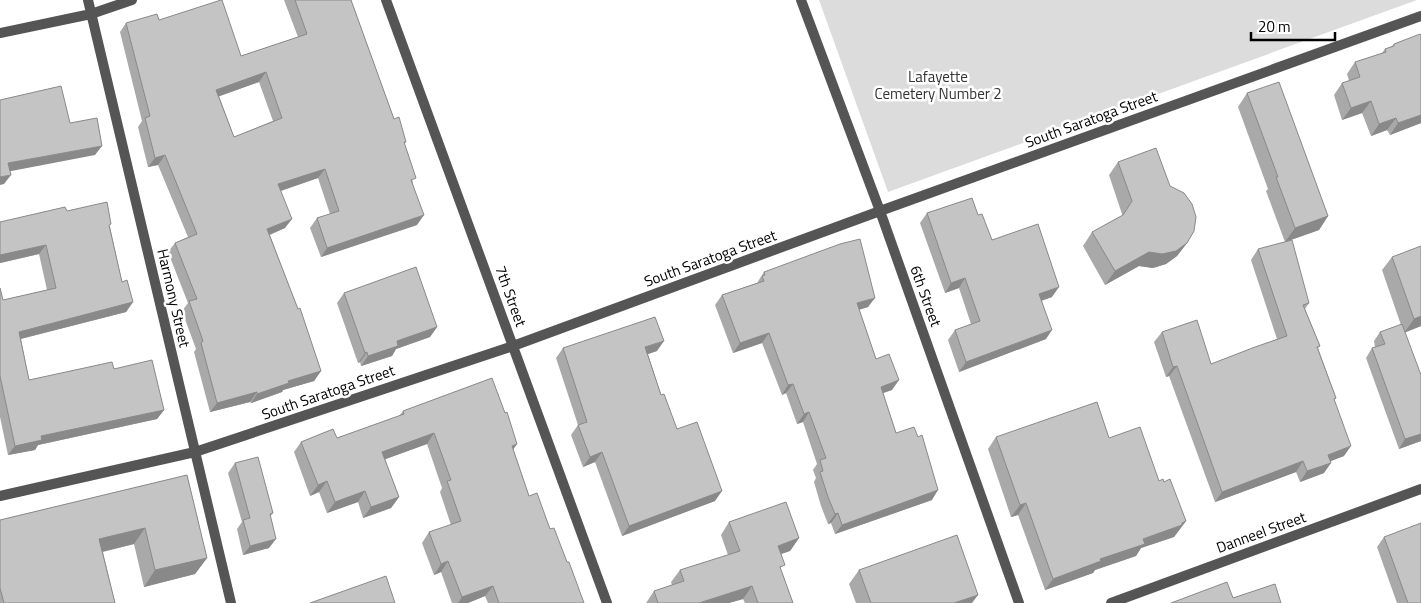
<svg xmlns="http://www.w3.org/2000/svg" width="1421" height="603" viewBox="0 0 1421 603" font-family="'Titillium Web',sans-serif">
<rect width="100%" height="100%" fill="#fff"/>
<path fill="#dcdcdc" d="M819,0H1417L888,192Z"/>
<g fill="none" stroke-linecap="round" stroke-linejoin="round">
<path stroke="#555" stroke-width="10" d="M88,0L231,603
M386,0L607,603
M801,0L880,211L1019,603
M0,33L91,14L132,0
M0,496L195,452L513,346L880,211L1421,16
M1111,603L1421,489"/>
</g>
<path fill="#a9a9a9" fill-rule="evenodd" d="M284,0H351L394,119L406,142L404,144L413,183L417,225L321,257L310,228L317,218L330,214L318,178L281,191L285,228L270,235L321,371L314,381L283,390L282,392L251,403L250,402L210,412L194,352L196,349L182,311L188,303L168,252L175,243L188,237L158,165L148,167L138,127L142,121L120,32L126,23L159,20L241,56L298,37ZM259,82L273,121L234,137L219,96Z
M1421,35V123L1390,135L1387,130L1371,136L1362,113L1342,120L1334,95L1342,83L1349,81L1347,74L1355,62L1382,53L1385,49L1392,46L1394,44Z
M1247,93L1328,216L1319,230L1285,242L1266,191L1268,189L1238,107Z
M1118,162L1187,243L1177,256L1166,264L1153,268L1139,266L1105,285L1083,246L1092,232L1122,216V214L1109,175Z
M67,211L110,227L122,282L133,302L126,312L21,339L29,380L114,369L164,410L157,419L38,445L35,450L8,455L0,417V288L3,300L47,290L39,254L0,263V222Z
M927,213L978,215L992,240L1052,297L1042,300L1046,339L959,372L948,340L955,330L971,324L959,288L945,293L920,223Z
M1258,249L1309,303L1305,309L1320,346L1318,348L1336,398L1334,401L1344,456L1330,461L1324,473L1300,482L1296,472L1215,502L1169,376L1166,377L1154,342L1162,332L1211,364L1277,339L1251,260Z
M1392,257L1421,326L1405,332L1421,441L1399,449L1366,358L1372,348L1375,347L1374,341L1380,332L1401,325L1382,270Z
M764,272L868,307L859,310L876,359L892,390L883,393L896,433L932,500L835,534L831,523L828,524L821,506L814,482L816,478L813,470L817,464L803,422L797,424L786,393L782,395L762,343L733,353L715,305L722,295L757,283Z
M344,293L437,327L430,337L396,349L392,356L361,366L360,362L358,363L337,303Z
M563,348L657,351L648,354L661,395L677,429L715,501L622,536L595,462L583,467L571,435L578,425L556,358Z
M403,411L505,413L517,444L513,449L529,496L550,529L567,562L584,603H488L485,596L468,603H452L441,572L434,575L422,543L429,532L451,525L440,492L442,488L427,444L385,459L399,497L391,508L363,518L358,502L327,513L319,492L310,496L294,452L301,442L337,438L399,416Z
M996,437L1109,438L1159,481L1164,482L1186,521L1174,537L1141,548L1136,556L1095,570L1093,573L1045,590L1018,515L1011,517L988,449Z
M235,463L273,513L270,517L269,548L243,555L237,529L242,522L228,473Z
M187,475L207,558L195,574L144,587L134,544L103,552L115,603H0V520Z
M729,522L799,538L790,551L781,554V570L793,603H745L743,599L729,603H646L654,591L672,585L671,582L680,570L728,555L721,535Z
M1384,537L1421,603H1397L1377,547Z
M859,570L972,603H856L849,584Z"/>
<path fill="#898989" d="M266,72L259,82L209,100L216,90Z
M1371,101L1362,113L1342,120L1351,108Z
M1421,115V123L1390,135L1398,123Z
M1396,118L1387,130L1371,136L1379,124Z
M102,146L95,155L1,173L8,163Z
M165,155L158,165L148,167L155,158Z
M325,169L318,178L271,194L278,184Z
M11,175L4,184L0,185V177Z
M424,215L417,225L321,257L327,248Z
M1328,216L1319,230L1285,242L1295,228Z
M292,219L285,228L261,238L267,229Z
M1187,243L1177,256L1166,264L1153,268L1139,266L1105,285L1115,271L1149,252Z
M46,245L39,254L0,263V255Z
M965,278L959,288L945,293L951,283Z
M1059,287L1052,297L1033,304L1039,294Z
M875,298L868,307L850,312L857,303Z
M133,302L126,312L12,341L19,332Z
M1421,316V326L1404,333L1414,319Z
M437,327L430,337L396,349L392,356L361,366L368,356L397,341Z
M1052,330L1046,339L959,372L966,362Z
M769,333L762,343L733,353L740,343Z
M664,341L657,351L639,357L645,347Z
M367,352L360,362L358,363L365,353Z
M1177,366L1169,376L1166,377L1173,367Z
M321,371L314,381L283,390L282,392L251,403L257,394L288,381Z
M899,380L892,390L874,396L881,387Z
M793,384L786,393L782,395L788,385Z
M257,392L250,402L210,412L217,403Z
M164,410L157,419L38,445L35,450L8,455L15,446L41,436Z
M809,412L803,422L797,424L804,414Z
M434,433L427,444L375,463L382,452Z
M1421,434V441L1399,449L1405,439Z
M517,444L510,454L512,446Z
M1351,446L1344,456L1321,465L1328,455Z
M602,452L595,462L583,467L590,457Z
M1303,461L1296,472L1215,502L1222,492Z
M1331,463L1324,473L1300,482L1307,471Z
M327,481L319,492L310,496L318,485Z
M938,490L932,500L835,534L842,525Z
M365,491L358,502L327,513L335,502Z
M722,491L715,501L622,536L629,526Z
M399,497L391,508L363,518L371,507Z
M1026,503L1018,515L1011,517L1020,505Z
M838,513L831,523L828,524L835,514Z
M1186,521L1174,537L1141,548L1136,556L1095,570L1093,573L1045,590L1053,579Z
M145,528L134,544L88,555L99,539Z
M799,538L790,551L769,558L778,546Z
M276,539L269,548L243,555L250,546Z
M207,558L195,574L144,587L155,570Z
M448,561L441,572L434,575L441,564Z
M493,586L485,596L468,603H458L462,597Z
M752,586L743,599L729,603H699Z
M978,595L972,603H954Z"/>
<path fill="#c4c4c4" stroke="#898989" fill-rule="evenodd" d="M221,0H222L241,56L307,34L295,0H351L394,119L399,117L406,142H404L416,178L411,180L424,215L327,248L317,218L339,211L325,169L278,184L292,219L267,229L298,309L300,308L321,371L288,381L289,383L257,394V392L217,403L201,343L203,341L189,301L197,299L175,243L197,234L165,155L155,158L145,118L150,116L126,23L157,14L159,20ZM266,72L282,118L234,137L216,90Z
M1420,34L1421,35V115L1398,123L1396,118L1379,124L1371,101L1351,108L1342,83L1360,77L1355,62L1386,52L1385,49L1394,46V44Z
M1279,82L1328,216L1295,228L1276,177H1278L1247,93Z
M61,86L70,123L97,118L102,146L8,163L11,175L0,177V100Z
M1156,148L1170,186L1184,193L1192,204L1196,217L1194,231L1187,243L1176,251L1162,254L1149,252L1115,271L1092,232L1123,215L1132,201L1118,162Z
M972,198L978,215L982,214L992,240L1038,224L1059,287L1039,294L1052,330L966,362L955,330L980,321L965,278L951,283L927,213Z
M107,202L111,224L109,225L122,282L127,280L133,302L19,332L29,380L112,362L114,369L152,360L164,410L41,436L42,440L15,446L0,376V288L3,300L56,288L46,245L0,255V222L65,207L67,211Z
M860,239L875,298L857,303L876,359L889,354L899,380L881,387L896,433L914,427L918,437L922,435L938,490L842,525L838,513L835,514L828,497L820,472L823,471L820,460L826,458L809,412L804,414L793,384L788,385L769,333L740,343L722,295L764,281L762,276L765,275L764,272L840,244Z
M1292,240L1309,303L1303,305L1320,346L1317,347L1336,398L1334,399L1351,446L1328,455L1331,463L1307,471L1303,461L1222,492L1177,366L1173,367L1162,332L1197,320L1211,364L1255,347L1287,336L1258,249Z
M1421,246V316L1414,319L1392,257Z
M416,267L437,327L397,341L398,346L368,356L367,352L365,353L344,293Z
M655,317L664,341L645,347L661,395L664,394L677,429L697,422L722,491L629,526L602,452L590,457L578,425L587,422L563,348Z
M1402,324L1421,375V434L1405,439L1372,348L1385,344L1380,332Z
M492,378L505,413L507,412L517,444L512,446L529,496L537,493L550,529L554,528L567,562H569L584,603H499L493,586L462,597L448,561L441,564L429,532L461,521L447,481L451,480L434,433L382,452L399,497L371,507L365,491L335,502L327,481L318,485L301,442L333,429L337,438L404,414L403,411Z
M1097,402L1109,438L1140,427L1159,481L1163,479L1164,482L1170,479L1186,521L1182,523V525L1143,539L1145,544L1100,559L1101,561L1053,579L1026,503L1020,505L996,437Z
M258,457L273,513L270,514L276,539L250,546L243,520L250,518L235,463Z
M187,475L207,558L155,570L145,528L99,539L115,603H4L0,588V520Z
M786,502L799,538L778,546L785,565L780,567L793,603H758L752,586L699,603H658L654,591L684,581L680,570L740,551L729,522Z
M1421,523V603H1408L1384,537Z
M957,535L978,595L954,603H871L859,570Z
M386,576L395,603H310Z
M1227,582L1233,598L1275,584L1281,603H1171Z"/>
<g text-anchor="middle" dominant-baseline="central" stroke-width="5" stroke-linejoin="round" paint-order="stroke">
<g font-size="15" fill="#333" stroke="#fff">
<text x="938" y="76">Lafayette<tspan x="938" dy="17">Cemetery Number 2</tspan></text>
</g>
<g font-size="15" fill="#000" stroke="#fff">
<text transform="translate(1091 119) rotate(-20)">South Saratoga Street</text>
<text transform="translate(710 258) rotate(-20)">South Saratoga Street</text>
<text transform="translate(511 296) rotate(70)">7th Street</text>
<text transform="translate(926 296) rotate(70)">6th Street</text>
<text transform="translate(174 298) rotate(77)">Harmony Street</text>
<text transform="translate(328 392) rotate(-19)">South Saratoga Street</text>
<text transform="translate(1261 532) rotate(-20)">Danneel Street</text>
</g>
</g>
<path d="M1251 32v8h84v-8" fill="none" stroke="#000000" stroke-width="2.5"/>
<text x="1258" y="32" font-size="15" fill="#000000" stroke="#ffffff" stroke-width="4" paint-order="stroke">20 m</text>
</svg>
